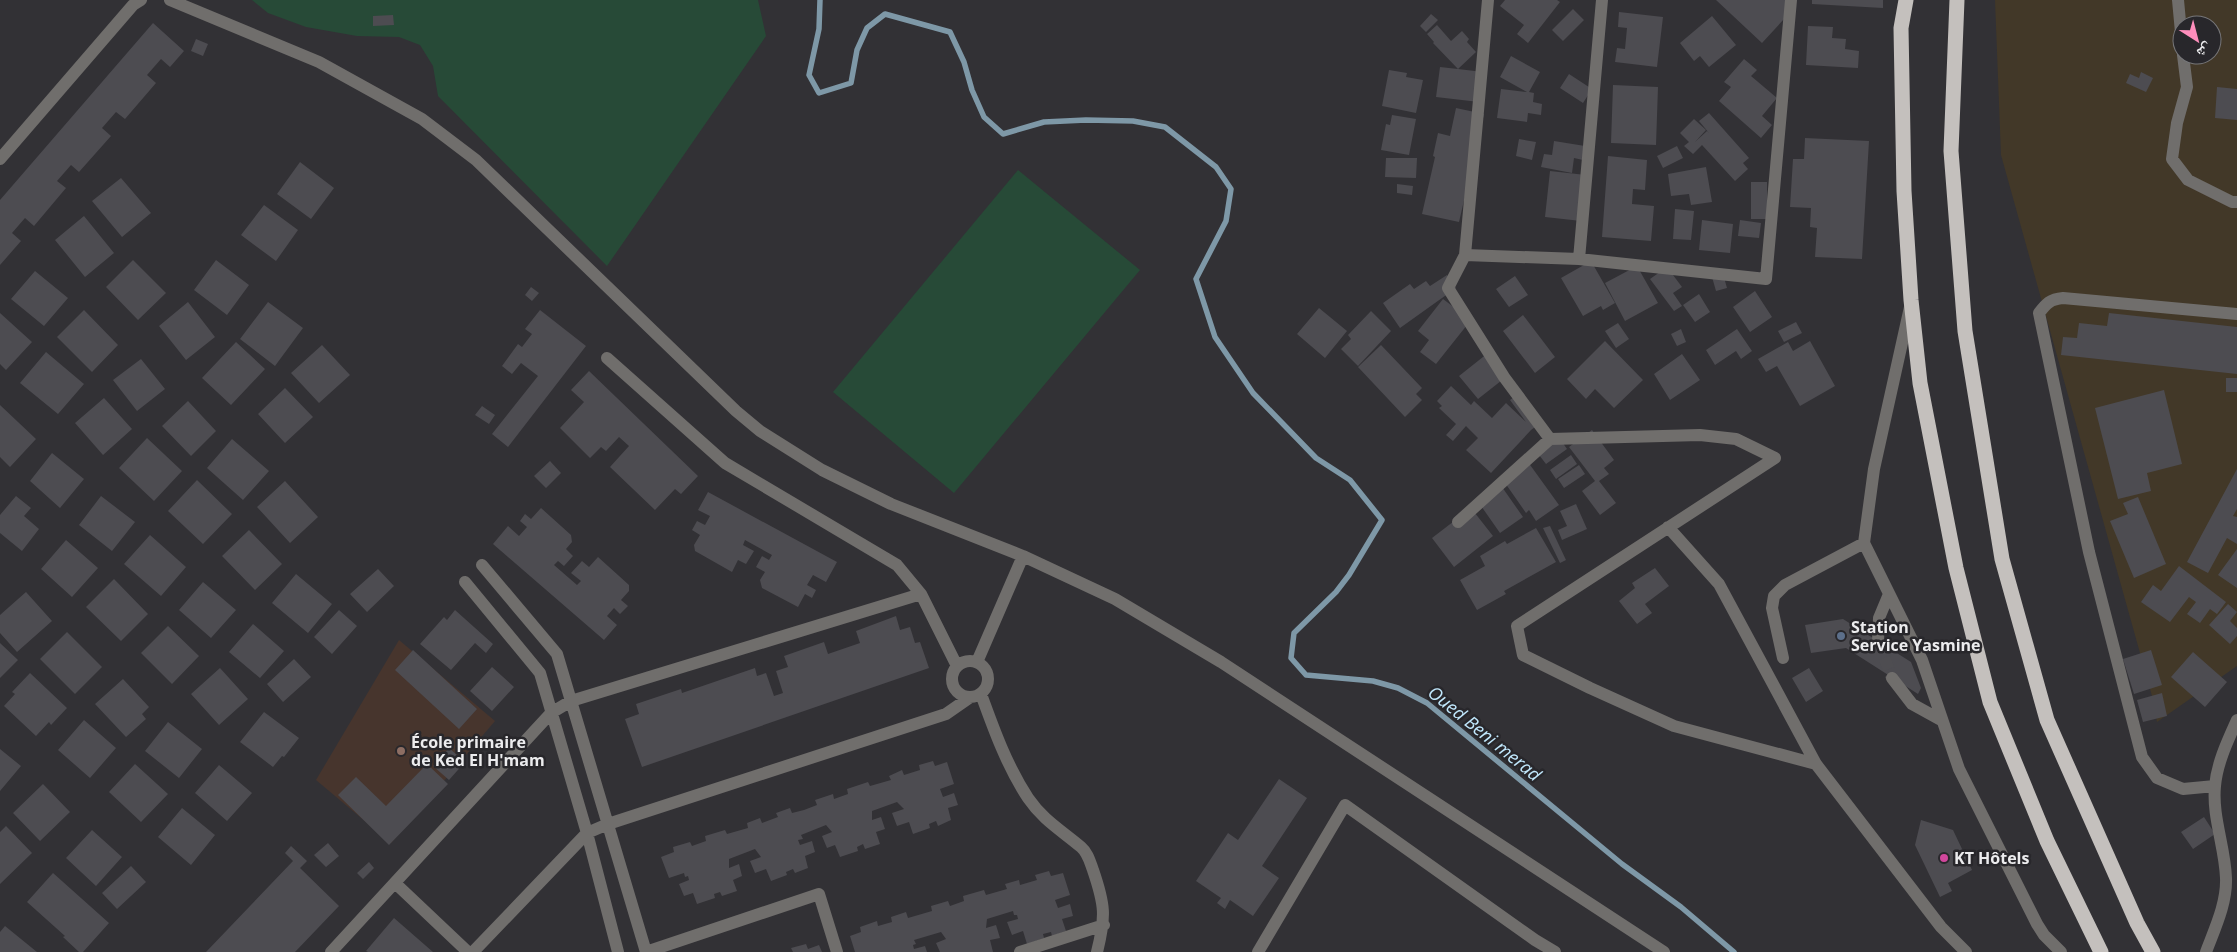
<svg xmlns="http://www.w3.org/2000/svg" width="2237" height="952" viewBox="0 0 2237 952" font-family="'Open Sans','Noto Naskh Arabic',sans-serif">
<rect width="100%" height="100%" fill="#323135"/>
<path fill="#423828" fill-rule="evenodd" d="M1995,0H2237V666L2157,722L2152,696L2001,155ZM2182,25H2212V55H2182Z"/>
<path fill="#47352d" d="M399,640L495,721L391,843L316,780Z"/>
<path fill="#274a37" d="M252,0H758L766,36L607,266L438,96L433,66L420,45L399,37L357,36L306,27L268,13Z
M1018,170L1140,270L954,493L833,392Z"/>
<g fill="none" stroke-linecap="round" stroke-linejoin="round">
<path stroke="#7e98a7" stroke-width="5.5" d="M820,0L819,29L809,75L819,93L851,83L857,50L867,28L885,14L950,32L964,62L972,90L984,117L1003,134L1044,122L1086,120L1133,121L1165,127L1216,167L1231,189L1226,221L1196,279L1215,337L1253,393L1316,458L1350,480L1382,520L1349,575L1336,592L1294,633L1291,658L1306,675L1373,681L1398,688L1427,703L1622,864L1681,907L1734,952"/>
</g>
<path fill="#4d4c51" d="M1505,0H1557L1560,2L1528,43L1517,34L1524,25L1500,6Z
M1716,0H1790L1796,6L1762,43Z
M1812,0H1883V8L1812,4Z
M1573,9L1584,20L1563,41L1552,30Z
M1619,12L1663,17L1657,67L1615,62L1617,48L1625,49L1627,28L1618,27Z
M1431,14L1438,20L1426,32L1420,26Z
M393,15L394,25L373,26V16Z
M1712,16L1736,45L1709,67L1700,56L1694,61L1680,43Z
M153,23L184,51L170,67L161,59L147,75L156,83L125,119L116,112L102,128L111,136L79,172L71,165L57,181L66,188L34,226L25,218L12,233L21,241L0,265V200Z
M1437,25L1451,41L1462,31L1469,39L1467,42L1476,52L1458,69L1483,72L1479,102L1436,97L1440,67L1458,69L1433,43L1434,42L1427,34Z
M1808,26L1833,27L1832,38L1846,39L1845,49L1859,51L1858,68L1806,65Z
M196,39L208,44L203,56L191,51Z
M1511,56L1540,72L1529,92L1534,93L1533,102L1542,104L1541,115L1528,113L1527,122L1497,118L1501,89L1527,92L1500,77Z
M1744,59L1757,70L1751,76L1777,98L1762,116L1772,125L1761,138L1719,101L1731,87L1724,82Z
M1389,70L1407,73L1406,77L1423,80L1416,113L1382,106Z
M2141,72L2153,78L2146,92L2126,83L2130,74L2139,78Z
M1569,74L1592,89L1583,103L1560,88Z
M1613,85L1658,87L1656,145L1611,143Z
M2217,87L2237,89V120L2215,118Z
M1456,108L1484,114L1459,222L1422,214L1435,157L1433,156L1438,133L1450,136Z
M1709,113L1749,158L1743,163L1748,169L1735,181L1702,145L1693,154L1684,146L1689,142L1680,133L1694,119L1706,130L1695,142L1707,131L1709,133L1699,121Z
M1392,115L1416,119L1409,155L1381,150L1386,124L1390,125Z
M1805,138L1869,141L1862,259L1815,257L1817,228L1810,227L1811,208L1790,207L1793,159H1804Z
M1519,139L1536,142L1532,160L1516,156Z
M1554,141L1585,146L1583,160L1574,158L1572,173L1541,167L1544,154L1552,155Z
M1677,146L1683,158L1663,168L1657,156Z
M1608,156L1647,160L1645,190L1633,189L1632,204L1654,206L1651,241L1602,237Z
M1386,158H1417L1416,178L1385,177Z
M300,162L334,188L311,219L277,194Z
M1706,167L1712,202L1691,205L1689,194L1671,196L1668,174Z
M1550,171L1586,175L1581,221L1545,217Z
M121,178L151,213L122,237L92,201Z
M1751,182H1767V219H1751Z
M1397,184L1413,186L1412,195L1397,193Z
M264,205L298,230L276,261L241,235Z
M1675,209L1694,211L1691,240L1673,239Z
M84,216L114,253L85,277L55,240Z
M1702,220L1733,224L1730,253L1699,250Z
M1740,220L1761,223L1759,238L1738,236Z
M133,260L166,293L138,320L106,287Z
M216,260L249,285L227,315L194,290Z
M1591,261L1615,303L1603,310L1601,306L1583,316L1561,278Z
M1637,266L1658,303L1625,321L1605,283Z
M1667,267L1682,287L1673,293L1682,306L1674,311L1650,279Z
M35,271L68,298L44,326L11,299Z
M1723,274L1727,288L1716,291L1712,277Z
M1447,275L1456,288L1400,328L1383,303L1410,284L1414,289L1426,281L1430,286Z
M1515,276L1528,295L1509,307L1496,289Z
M531,287L539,293L532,301L525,295Z
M1755,291L1772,317L1750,332L1733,307Z
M1699,294L1710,312L1695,322L1683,305Z
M1443,299L1471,320L1436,364L1420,352L1429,340L1418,331Z
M188,302L215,337L186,360L159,326Z
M268,302L303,328L275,366L240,339Z
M1319,308L1347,331L1325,358L1297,334Z
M84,310L118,345L92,372L57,337Z
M540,310L586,346L508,447L492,434L538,376L521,363L512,374L502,366L518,344L522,347L532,334L525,329Z
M1371,311L1391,331L1358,366L1341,349L1351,339L1348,335Z
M0,313L32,342L6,370L0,364Z
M2109,313L2237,327V374L2061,355L2063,337L2077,338L2079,323L2107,326Z
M1523,315L1555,357L1535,373L1503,331Z
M1796,322L1802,333L1784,342L1778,331Z
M1618,323L1629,339L1616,348L1605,331Z
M1681,329L1686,342L1677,346L1671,334Z
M1737,329L1752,351L1741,359L1736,351L1715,365L1706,350Z
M1605,341L1643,380L1614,408L1595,389L1586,399L1567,379Z
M1810,341L1835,386L1800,406L1777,366L1766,372L1758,359L1788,342L1793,351Z
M236,342L265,369L231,405L202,378Z
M322,345L350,375L319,403L291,373Z
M1381,345L1422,388L1416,394L1422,400L1405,417L1358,367Z
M46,352L84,384L58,414L20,383Z
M1488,353L1506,377L1478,399L1459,376Z
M1682,354L1700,380L1670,400L1654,374Z
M141,359L165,389L137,411L113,380Z
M589,371L698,476L681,494L675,489L655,510L610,467L629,446L619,437L606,451L601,447L590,458L560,428L584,402L571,390Z
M2226,378H2237V392H2226Z
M1451,386L1471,405L1474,401L1492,418L1506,403L1526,422L1510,400L1521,392L1542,422L1531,430L1491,473L1466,450L1478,438L1466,426L1453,441L1446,435L1456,424L1439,408L1442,406L1437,401Z
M285,388L313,417L285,443L258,414Z
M2164,390L2182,464L2147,473L2151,491L2118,499L2095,408Z
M104,398L132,429L103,455L75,423Z
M188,401L216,431L191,456L162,426Z
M0,405L36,439L10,467L0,457Z
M482,406L495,415L489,424L475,415Z
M1592,430L1614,460L1604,468L1609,474L1599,481L1616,503L1600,515L1582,491L1595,481L1569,447Z
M1558,436L1567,449L1546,464L1536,451Z
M147,438L182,471L154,501L119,468Z
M232,439L269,471L243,500L207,468Z
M52,453L84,479L60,508L30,481Z
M1571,455L1577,464L1556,479L1550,470Z
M550,461L561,473L546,488L534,476Z
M1528,462L1559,505L1536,521L1529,510L1526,513L1503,480Z
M1579,465L1585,474L1564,488L1558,479Z
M2237,469V509L2233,516L2237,517V544L2227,538L2208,573L2187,562Z
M197,480L232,514L203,544L168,511Z
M285,481L318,517L290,543L257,507Z
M1502,487L1523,517L1500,533L1479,503Z
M708,492L837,562L826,582L813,575L807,585L816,590L812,598L805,594L798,607L762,588L760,580L765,572L756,567L762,556L769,560L772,555L745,540L743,545L754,551L746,564L738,560L732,572L695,551L694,545L700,535L692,530L697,521L705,525L710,516L698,510Z
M16,496L31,508L24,516L39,529L22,551L0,533V515Z
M101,496L135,522L112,551L79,525Z
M2138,497L2166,564L2134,578L2110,521L2128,514L2123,503Z
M1576,504L1587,529L1562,540L1558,530L1567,526L1560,511Z
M541,508L571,535L572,542L566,549L573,556L564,566L558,561L554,565L577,585L581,581L571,573L582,561L589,567L598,557L629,585V591L621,600L628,606L620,614L614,608L607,616L617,625L604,640L493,544L508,526L519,536L527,527L520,521L525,514L531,519Z
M1471,508L1493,536L1454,567L1432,538Z
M1550,526L1566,560L1560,563L1543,528Z
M1536,528L1556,562L1504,591L1506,594L1477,610L1460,580L1485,566L1480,556L1505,541L1507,544Z
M249,530L282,564L255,590L222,556Z
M150,535L186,567L161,596L124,564Z
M66,540L98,568L72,597L41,569Z
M2237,549V588L2218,575Z
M2179,566L2226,602L2217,614L2210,609L2200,623L2187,614L2196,602L2189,597L2170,622L2141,602L2153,585L2161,591Z
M1655,568L1669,586L1645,604L1652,613L1637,624L1619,601L1635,588L1632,583Z
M378,569L394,586L367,612L350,594Z
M296,574L332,604L308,633L272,603Z
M114,579L148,614L121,641L86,607Z
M203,582L236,610L211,638L179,610Z
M26,592L52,621L17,652L0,633V615Z
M2228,604L2237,612L2230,621L2237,628V636L2230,644L2209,625Z
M339,610L357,626L332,654L314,637Z
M455,610L493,644L486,653L475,643L451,670L420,644L444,617L447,620Z
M896,616L900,630L910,627L915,643L920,642L929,668L642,767L625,719L639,714L636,704L681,689L682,693L755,668L757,676L766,673L774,696L783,693L776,671L788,667L784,656L824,642L828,654L860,643L856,631Z
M1843,619L1911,662L1921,688L1918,694L1846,648L1811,653L1805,625Z
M253,624L284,651L260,678L229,652Z
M168,626L199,656L172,684L141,653Z
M67,632L102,667L75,694L40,659Z
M0,643L18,660L0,678Z
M413,650L477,709L459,729L395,670Z
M2151,650L2162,685L2134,694L2123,659Z
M2193,652L2227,682L2205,707L2171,677Z
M294,659L311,677L283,702L267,684Z
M492,667L514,687L492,711L470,691Z
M220,668L248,699L219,725L191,694Z
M1809,668L1823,691L1806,702L1792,678Z
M30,673L67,708L51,725L49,722L36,736L4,706L15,694L12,692Z
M123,679L149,707L142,714L146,719L126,737L95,704Z
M2162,693L2167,716L2143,722L2137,700Z
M264,712L299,738L284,757L282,756L273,767L240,742Z
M84,720L116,748L90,778L58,750Z
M168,722L202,749L179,778L145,751Z
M449,748L465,762L449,780L433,766Z
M0,749L21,766L0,791Z
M933,761L935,766L947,762L954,784L940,789L943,797L954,793L958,805L948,808L951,820L938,826L936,821L929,824L930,828L913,834L909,822L897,826L892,813L904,809L897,802L872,811V820L881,817L885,829L876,832L880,844L865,849L863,844L857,847L858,851L840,857L835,845L827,848L822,836L832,832L826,825L801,835L803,839L798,840L800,845L812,841L815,852L805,856L808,868L795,873L793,869L786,872L787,875L771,881L766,869L755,873L750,861L761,857L755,849L729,859V868L739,864L742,876L733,880L737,891L722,896L720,892L714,894L715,898L697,904L693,893L684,896L679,884L689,880L688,876L685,877L684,873L669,878L661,857L674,852L673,847L690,842L692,846L706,841L705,836L725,830L727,834L748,828L747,823L760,818L762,823L778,817L776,813L790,808L792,813L804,810L817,805L815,800L833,794L834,799L848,794L847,789L868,782L870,786L891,780L889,776L902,770L904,775L920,770L919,765Z
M135,764L168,794L141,822L109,792Z
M427,764L448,784L389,845L338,795L356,777L386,806Z
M219,765L252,793L227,821L195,793Z
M1279,779L1307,798L1262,866L1279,878L1253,916L1230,900L1225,909L1217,903L1221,898L1196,881L1228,833L1238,840Z
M43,784L70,812L40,841L13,813Z
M182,808L215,835L191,865L158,837Z
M2204,817L2215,834L2193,849L2181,832Z
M1921,820L1953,830L1972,870L1948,883L1952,891L1940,897L1915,845Z
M6,826L32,853L0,884V832Z
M92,830L122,857L96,886L66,858Z
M328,843L339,856L326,867L314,855Z
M291,846L307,861L300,868L339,906L295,952H206L293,861L285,853Z
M369,862L374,868L363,879L357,873Z
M131,866L146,882L117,909L102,893Z
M1049,871L1051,876L1063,873L1070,895L1055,900L1058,908L1070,904L1073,916L1062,919L1066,931L1052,936L1051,932L1043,934L1044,938L1027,944L1023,931L1012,935L1007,922L1018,919L1017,915H1014L1013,911L987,919L986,928L996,925L1000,938L990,940L993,952H940L936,943L946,939L941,932L914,940L916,944L913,945L914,949L925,946L927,952H855L850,936L861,932L860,927L877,921L878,926L892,922L891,917L906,912L908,918L932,911L931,906L948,901L950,906L964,901L963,896L984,890L986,895L1007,889L1005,884L1019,880L1020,885L1037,880L1035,875Z
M53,873L109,923L83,952H79L63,937L65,936L27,902Z
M394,918L433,952H368L366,951Z
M5,926L37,952H0V932Z
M806,944L808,949L819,945L822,952H793L791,948Z"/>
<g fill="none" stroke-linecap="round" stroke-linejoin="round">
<path stroke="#4e4d51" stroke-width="12" stroke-dasharray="12 6" stroke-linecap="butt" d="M1878,641L1892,678"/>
<path stroke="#706e6c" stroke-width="12" d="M170,0L319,62L422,119L476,160L736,411L760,431L822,470L891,504L1023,556L1115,599L1221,662L1664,952
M1488,0L1465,255L1448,288L1504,377L1550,439
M2178,0L2182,43
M2183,55L2187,87L2177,123L2172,159L2188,180L2232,202H2237
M0,159L133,5L141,0
M1465,255L1579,259L1766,279L1791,0
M1579,259L1602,0
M1910,307L1874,469L1864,543L1922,660L1959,769L2037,924L2044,935L2061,952
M607,358L725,463L897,565L921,594L957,666
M1458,522L1550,439L1700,435L1736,439L1775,458L1517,626L1523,655L1590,688L1674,726L1816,764
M1668,527L1719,584L1816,764L1941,927L1966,952
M482,565L557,654L646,952
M465,582L540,673L587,833L618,952
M1878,641L1879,618L1889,594
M1783,658L1772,608L1774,596L1785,585L1864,543
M952 679a18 18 0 1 1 36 0a18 18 0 1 1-36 0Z
M977,662L1023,556
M1892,678L1912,704L1941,720
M981,694C994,730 1007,766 1028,798C1043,820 1061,830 1081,847C1088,853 1090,862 1093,870C1105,905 1106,916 1097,952
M2215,786L2183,789L2157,778L2142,757L2089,552L2039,313C2046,304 2050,299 2063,298L2237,314
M395,883L468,952
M331,952L551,713L571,701L921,594
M473,952L587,833L608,824L946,714L969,698
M646,952L819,894L837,952
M1020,952L1104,925
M1258,952L1345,805L1535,940L1555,952
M2206,952C2215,928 2227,903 2226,878C2225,847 2212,817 2215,786C2217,763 2228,740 2237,720"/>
<path stroke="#c4c0bd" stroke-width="15" d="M1906,0L1901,28L1904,191L1911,300L1920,383L1956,568L1990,702L2047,841L2101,952
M1957,0L1951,151L1965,331L2002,559L2047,720L2137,923L2153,952"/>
</g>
<circle fill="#5c6f8a" stroke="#28272b" stroke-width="2" cx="1841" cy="636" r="5"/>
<circle fill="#8d6e63" stroke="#28272b" stroke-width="2" cx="401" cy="751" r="5"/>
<circle fill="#d1479c" stroke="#28272b" stroke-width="2" cx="1944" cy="858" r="5"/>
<g text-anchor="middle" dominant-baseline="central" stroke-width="5" stroke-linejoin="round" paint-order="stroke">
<g font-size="16" font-weight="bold" fill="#ececee" stroke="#28272b" text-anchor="start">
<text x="1851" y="627">Station<tspan x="1851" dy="18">Service Yasmine</tspan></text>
<text x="411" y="742">École primaire<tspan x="411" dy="18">de Ked El H'mam</tspan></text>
<text x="1954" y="858">KT Hôtels</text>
</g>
<g font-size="18" font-style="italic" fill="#c1e8fd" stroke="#28272b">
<text transform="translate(1485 733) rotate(39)">Oued Beni merad</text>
</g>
</g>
<g transform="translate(2197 40) rotate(144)"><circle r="24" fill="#28272b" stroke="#767679"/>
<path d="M0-4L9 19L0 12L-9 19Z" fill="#fe8ebc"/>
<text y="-8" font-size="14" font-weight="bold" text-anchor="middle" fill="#ececee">ش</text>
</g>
</svg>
